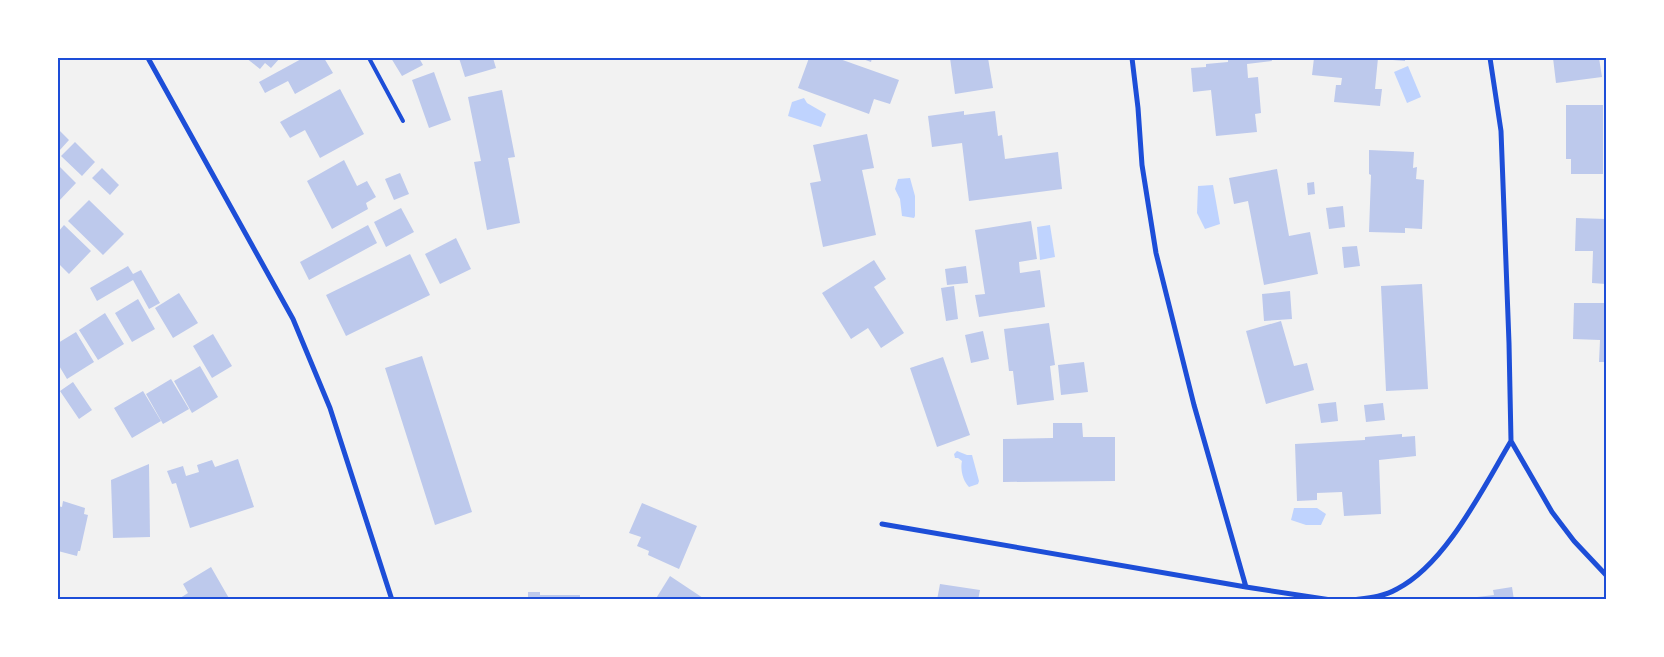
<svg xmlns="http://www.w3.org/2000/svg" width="1664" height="657" viewBox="0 0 1664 657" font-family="Cabin,sans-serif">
<rect width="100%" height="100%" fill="#f2f2f2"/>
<path fill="#bfd3fe" d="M1408,66L1421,97L1407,103L1394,72Z
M804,98L807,103L826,114L821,127L788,116L792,102Z
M910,178L915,196V216L914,218L902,216L900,199L895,189L898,179Z
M1213,185L1220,224L1205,229L1197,213L1198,186Z
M1050,225L1055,257L1040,260L1037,227Z
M957,451L967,455H972L979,481L978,484L969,487C963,481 960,469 962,461L958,458H955L954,454Z
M1294,508H1317L1326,514L1321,525H1306L1291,520Z"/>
<path fill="#bdc9ec" d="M246,58H280L271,68L265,63L260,69Z
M303,58H324L333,73L295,94L288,81L265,93L259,82Z
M391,58H419L423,65L402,76Z
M459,58H493L496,68L465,77Z
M809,58H837L899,80L890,104L874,99L869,114L798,88Z
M860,58H872L871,62Z
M950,58H988L993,88L955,94Z
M1228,58H1271L1272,61L1247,64L1248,78L1258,77L1261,113L1255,114L1257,132L1216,136L1211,90L1193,92L1191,68L1206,67V64L1228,62Z
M1314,58H1378L1375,89H1382L1380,106L1334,102L1336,85H1341L1342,78L1312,75Z
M1380,58H1405V61L1380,59Z
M1553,58H1599L1602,77L1556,83Z
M434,72L451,120L429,128L412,80Z
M340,89L364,134L320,158L305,130L290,138L280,122Z
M502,90L515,157L508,158L520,223L487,230L474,162L481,161L468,97Z
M1566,105H1603V174H1571V159H1566Z
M964,111V115L995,111L998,136L1002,135L1005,159L1058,152L1062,189L969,201L962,143L932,147L928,116Z
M58,129L69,140L59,151L58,150Z
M867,134L874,168L862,170L876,235L823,247L810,183L821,181L813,145Z
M75,142L95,162L82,176L61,156Z
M1369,150L1414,152L1413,168L1417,167L1416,179L1424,180L1422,229L1405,228V233L1369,232L1371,175L1369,174Z
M344,160L357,186L367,181L376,197L366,203L368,209L332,229L307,181Z
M58,165L76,183L58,202Z
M102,168L119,185L110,195L92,178Z
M1277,169L1289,236L1310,232L1318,274L1264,285L1248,201L1234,204L1229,178Z
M400,173L409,194L394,200L385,179Z
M1314,182L1315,194L1308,195L1307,183Z
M89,200L124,234L103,255L68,221Z
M1343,206L1345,227L1329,229L1326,208Z
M401,208L414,232L386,247L374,222Z
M1576,218L1606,219V284L1592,283L1593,251H1575Z
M1031,221L1037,259L1019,262L1020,273L1040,270L1045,307L979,317L975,295L985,294L975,230Z
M64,225L91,251L69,274L58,263V232Z
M368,225L377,243L309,280L300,262Z
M456,238L471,269L440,284L425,254Z
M1357,246L1360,266L1344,268L1342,247Z
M410,254L430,295L346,336L326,295Z
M874,260L886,279L874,287L904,333L881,348L868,328L851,339L822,293Z
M128,266L133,274L141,270L160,303L149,309L133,280L97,301L90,288Z
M966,266L968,283L947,285L945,269Z
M1422,284L1428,389L1386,391L1381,286Z
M954,286L958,319L946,321L941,288Z
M1290,291L1292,319L1264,321L1262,294Z
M179,293L198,323L173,338L155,308Z
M138,299L155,329L132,342L115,313Z
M1574,303H1606V362H1599L1600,340L1573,339Z
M105,313L124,344L98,360L79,330Z
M1281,321L1294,366L1307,363L1314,390L1266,404L1246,331Z
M1049,323L1055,365L1050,366L1054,400L1017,405L1013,371H1009L1004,329Z
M983,331L989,359L971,363L965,335Z
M76,332L94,362L67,379L58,364V343Z
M213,334L232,366L212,378L193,346Z
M422,356L472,512L435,525L385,368Z
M943,357L970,435L937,447L910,368Z
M1084,362L1088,392L1061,395L1058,365Z
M200,366L218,397L192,413L174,381Z
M171,379L189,409L163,424L146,394Z
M73,382L92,410L79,419L60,391Z
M143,391L161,421L132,438L114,408Z
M1336,402L1338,421L1321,423L1318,404Z
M1383,403L1385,420L1366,422L1364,405Z
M1053,423H1082L1083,437H1115V481L1003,482V439L1053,438Z
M1402,434V437L1415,436L1416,456L1379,460L1381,514L1344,516L1342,492L1317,493V500L1297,501L1295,444L1365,440V437Z
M238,459L254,507L190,528L176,483L172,484L167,471L183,466L186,476L199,472L197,465L212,460L215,467Z
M149,464L150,537L113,538L111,480Z
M63,501L85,508L84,514L88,515L80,551H78L77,556L58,551V506L62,507Z
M642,503L697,526L679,569L648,555L649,551L637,546L641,537L629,533Z
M211,567L230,600H177L188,593L183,584Z
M670,576L706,600H655Z
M940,584L980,590L978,600H937Z
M1512,587L1514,600H1477V597L1494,595L1493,590Z
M528,592H540V595H580V600H528Z"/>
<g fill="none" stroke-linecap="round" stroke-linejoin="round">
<path stroke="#1d4ed8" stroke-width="4" d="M369,58L403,121"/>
<path stroke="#1d4ed8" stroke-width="5" d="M148,58L293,319L330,408L392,600
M1132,58L1138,108L1142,165L1156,253L1194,405L1246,587
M1490,58L1501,131L1509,343L1511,441L1552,512L1574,541L1606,575
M882,524L1246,587L1331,600
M1352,600C1367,598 1383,597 1397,589C1446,564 1483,488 1511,441"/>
</g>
<rect width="1664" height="657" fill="none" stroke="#ffffff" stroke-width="118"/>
<rect x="59" y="59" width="1546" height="539" fill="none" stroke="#1d4ed8" stroke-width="2"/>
</svg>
